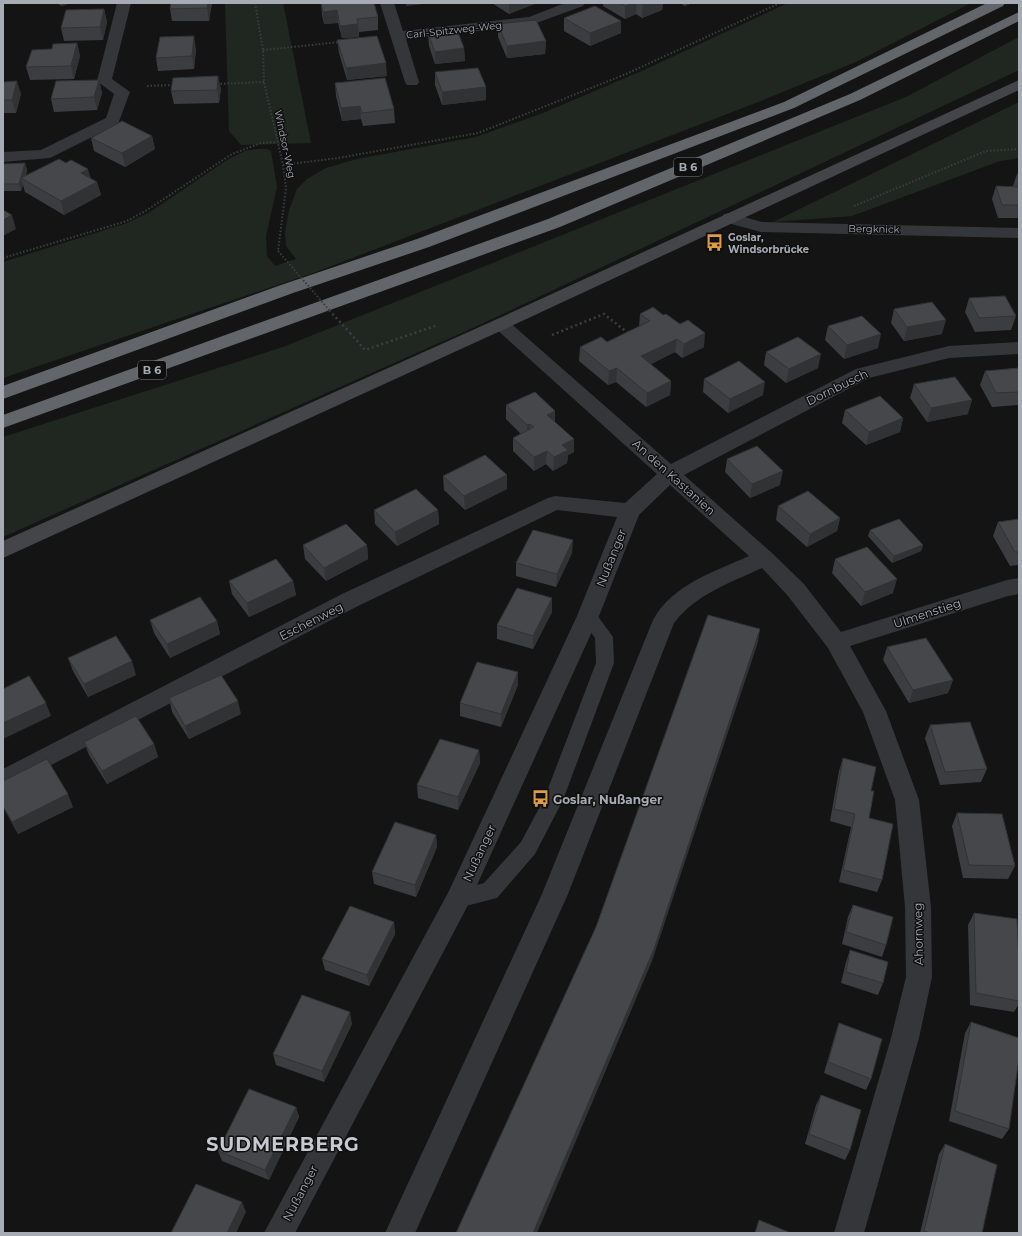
<svg xmlns="http://www.w3.org/2000/svg" width="1022" height="1236" viewBox="0 0 1022 1236" font-family="Montserrat,sans-serif">
<rect width="100%" height="100%" fill="#141415"/>
<path fill="#202721" d="M225,3H283L311,143L241,145L229,131Z
M788,3H971L856,62L761,101L316,272L3,378V262L127,223L150,212L227,160L245,151L257,149H267L271,151L277,187L266,236L267,256L275,266L296,259L286,246L285,232L289,210L297,189L307,179L326,168L357,159L476,137L543,113L644,70Z
M1019,37V70L475,327L3,537V437L283,347L906,97Z
M1019,102V158L1000,161L852,216L773,222Z"/>
<g fill="none" stroke-linecap="round" stroke-linejoin="round">
<path stroke="#3b3d41" stroke-width="2" stroke-dasharray="1.5 2" stroke-linecap="butt" d="M255,3L263,50L264,82L283,165L286,188L278,251
M263,50L340,42
M217,84L264,82
M147,86L174,85
M283,165L338,158L478,133L626,74L780,3
M854,206L986,151L1019,149
M3,258L127,221L147,210L232,154L261,143L277,142"/>
<path stroke="#3b3d41" stroke-width="2.5" stroke-dasharray="2 3" stroke-linecap="butt" d="M350,333L365,350L438,325
M552,335L604,314L628,333"/>
<path fill="#35363a" fill-rule="evenodd" d="M588,609L594,611L613,637L614,663L563,800L535,854L497,898L458,908L451,906L447,899L451,892L484,883L521,842L544,799L596,663L595,638L579,616L582,611Z"/>
<path fill="#35363a" fill-rule="evenodd" d="M117,3H131L112,79L130,92L118,124L50,158L3,162V152L41,150L106,118L114,94L97,81Z
M380,3H394L403,31L529,17L565,3H585L583,6L531,25L406,39L419,82L417,85H407L405,82Z
M730,213L762,222L1019,228V238L761,232L724,222L722,218L724,214Z
M501,318L507,320L671,464L856,369L949,346L1019,342V354L949,358L869,378L684,475L772,553L804,584L841,632L1007,580L1019,578V594L1008,596L850,646L886,711L919,800L931,907L932,977L919,1038L864,1233H834L891,1038L906,977L905,907L895,800L863,712L828,648L788,596L762,568C730,583 696,594 674,623L568,894L415,1233H385L542,894L653,620C673,584 714,572 749,556L670,485L639,515L599,616L467,907L295,1233H264L449,891L577,616L617,517L557,510L358,606L3,790V769L342,594L548,498L555,496L625,503L657,474L495,328L492,324L495,320Z"/>
<path fill="#434549" fill-rule="evenodd" d="M1019,80V90L507,328L3,558V541L495,320Z"/>
<path fill="#62656a" fill-rule="evenodd" d="M987,3H1005L1003,6L794,108L429,247L293,293L3,399V386L281,285L417,239L784,102Z
M1019,12V21L860,100L560,227L3,428V415L548,219L850,94Z"/>
<path stroke="#3b3d41" stroke-width="2" stroke-dasharray="1.5 2" stroke-linecap="butt" d="M278,251L330,311"/>
<path stroke="#3b3d41" stroke-width="2.5" stroke-dasharray="2 3" stroke-linecap="butt" d="M329,310L350,333"/>
</g>
<path fill="#3c3d40" d="M56,3H70L62,6Z
M171,3H212L209,21H172L170,9Z
M321,3L378,17V30L359,32V37L342,38L338,23L324,24L322,15Z
M492,3H537L509,14Z
M603,3H663L662,10L642,18L636,14L625,19L603,6Z
M680,3H692L685,6Z
M104,9L107,22L103,40L64,41L61,28Z
M564,18L621,21V33L590,46L564,31Z
M498,24L546,41L545,54L507,58L498,37Z
M428,33L464,48L465,61L435,64L429,46Z
M337,40L387,76L347,80L339,53Z
M77,43L80,56L74,79L30,80L26,67L52,49Z
M196,49L194,69L158,71L156,58Z
M435,72L486,100L442,105L435,85Z
M99,80L102,93L97,110L54,112L51,99Z
M3,82L21,94L16,113H3Z
M335,83L394,109L395,123L363,126L361,119L342,121L336,96Z
M221,89L219,103L174,104L171,91Z
M152,136L155,149L125,167L94,151L91,138Z
M25,163L27,170L26,176L90,178L97,182L101,195L64,215L25,192L23,185L21,191H3V164Z
M1017,174H1019V218H998L992,199L996,186H1013Z
M969,298L1016,316L1011,330L975,332L965,312Z
M894,309L942,334L904,341L891,323Z
M640,314L704,347L682,358L675,352L651,364L671,381L670,395L646,407L616,382L608,385L579,361L580,347L607,342L639,327Z
M828,326L878,348L844,359L825,340Z
M766,352L818,368L786,383L764,365Z
M1019,368V405L992,407L980,385L985,371Z
M704,379L763,395L728,413L703,392Z
M914,384L968,414L927,422L910,398Z
M506,405L555,411V422L574,439V452L568,455L567,463L553,471L546,464L534,471L513,451V438L521,434L506,419Z
M845,410L903,418L900,432L866,445L842,423Z
M727,459L780,485L750,498L725,472Z
M443,476L507,489L465,510L444,490Z
M778,506L840,518L837,531L807,547L776,520Z
M374,510H438L439,524L397,546L375,524Z
M1019,519V565L1010,566L993,536L998,522Z
M870,530L923,545L921,551L892,563L868,536Z
M303,545H367L368,559L326,581L305,559Z
M572,553L556,587L516,576V563Z
M835,559L893,593L861,606L832,573Z
M229,581H293L296,595L249,617L232,594Z
M552,598V612L533,649L497,639V625Z
M150,620L217,621L220,634L170,658L154,633Z
M887,647L953,680L948,693L909,703L883,660Z
M68,658L136,675L88,697L73,671Z
M518,672V685L501,727L460,716V703Z
M169,698L241,714L189,739L172,712Z
M930,725L987,769L981,782L940,785L925,738Z
M84,742L154,744L158,757L107,784L89,755Z
M479,750L480,763L458,810L418,798L417,785Z
M843,758L871,791L869,818L882,880L877,892L839,882L851,827L830,821L839,771Z
M3,781L73,807L18,834L3,807Z
M957,813L1015,866L1008,879L963,878L952,826Z
M436,835L437,847L416,897L374,884L372,872Z
M853,905L886,945L882,957L842,944L848,917Z
M974,913L1019,1001V1004L1014,1012L970,1005L968,925Z
M394,922L395,934L369,986L325,970L322,959Z
M850,950L883,983L878,995L841,983L846,962Z
M971,1022L1009,1129L1002,1139L949,1121L965,1033Z
M839,1023L871,1079L866,1090L824,1073L835,1035Z
M352,1024L324,1082L276,1065L273,1054Z
M821,1095L850,1150L845,1160L805,1144L816,1105Z
M296,1107L299,1117L269,1180L222,1161L218,1151Z
M945,1144L982,1233H920L939,1154Z"/>
<path fill="#313234" d="M62,3H70L62,6Z
M208,3H212L209,21L207,8Z
M406,3H432L406,6Z
M509,3H537L509,14Z
M634,3H637L636,14L625,19V6Z
M649,3H663L662,10L642,18L643,5Z
M685,3H692L685,6Z
M104,9L107,22L103,40L100,27Z
M337,10L338,23L324,24L323,12Z
M621,21V33L590,46V33Z
M358,24L359,37L342,38L340,26Z
M194,36L196,49L194,69L192,56Z
M546,41L545,54L507,58V46Z
M77,43L80,56L74,79L71,66Z
M464,48L465,61L435,64V52Z
M386,63L387,76L347,80L346,68Z
M218,76L221,89L219,103L217,90Z
M99,80L102,93L97,110L94,97Z
M17,81L21,94L16,113L12,100Z
M486,87V100L442,105V92Z
M360,106L361,119L342,121L341,108Z
M152,136L155,149L125,167L122,153Z
M25,163L27,170L24,180L21,178L23,185L21,191L19,184Z
M88,169L92,183L81,173Z
M97,182L101,195L64,215L61,201Z
M12,215L16,229L3,236V220Z
M946,320L942,334L904,341L907,327Z
M705,333L704,347L682,358L684,344Z
M881,334L878,348L844,359L847,345Z
M677,339L675,352L639,370L641,356Z
M821,354L818,368L786,383L789,369Z
M617,368L616,382L608,385L609,371Z
M671,381L670,395L646,407L647,393Z
M765,382L763,395L728,413L730,399Z
M972,400L968,414L927,422L931,408Z
M555,411V425L547,415Z
M903,418L900,432L866,445L869,432Z
M530,424V438L527,439V425Z
M574,439V452L568,455L567,463L553,471L554,457L562,445Z
M547,451L546,464L534,471V457Z
M783,471L780,485L750,498L752,484Z
M507,475V489L465,510L464,496Z
M438,510L439,524L397,546L395,532Z
M840,518L837,531L807,547L810,534Z
M573,540L572,553L556,587L557,574Z
M367,545L368,559L326,581L324,568Z
M923,545L921,551L892,563L894,556Z
M897,579L893,593L861,606L865,592Z
M293,581L296,595L249,617L247,603Z
M552,598V612L533,649V636Z
M217,621L220,634L170,658L167,644Z
M760,629L758,642L652,961L537,1233H533Z
M132,661L136,675L88,697L84,684Z
M518,672V685L501,727V714Z
M953,680L948,693L909,703L913,690Z
M238,701L241,714L189,739L185,726Z
M46,703L51,716L3,739V723Z
M154,744L158,757L107,784L102,771Z
M479,750L480,763L458,810V797Z
M68,794L73,807L18,834L12,822Z
M436,835L437,847L416,897L415,885Z
M394,922L395,934L369,986L367,975Z
M350,1012L352,1024L324,1082L322,1071Z
M296,1107L299,1117L269,1180L265,1170Z
M242,1202L246,1212L236,1233H227Z"/>
<path fill="#46474a" stroke="#313234" d="M171,3H208L207,8L170,9Z
M321,3H374L378,17L357,19L358,24L340,26L337,10L323,12Z
M620,3H634L625,6Z
M639,3H649L643,5Z
M595,6L621,21L590,33L564,18Z
M104,9L100,27L61,28L66,10Z
M536,20L546,41L507,46L498,24Z
M457,30L464,48L435,52L428,33Z
M194,36L192,56L156,58L160,37Z
M377,36L386,63L346,68L337,40Z
M77,43L71,66L26,67L32,50L52,49L53,44Z
M478,68L486,87L442,92L435,72Z
M218,76L217,90L171,91L173,78Z
M385,78L394,109L362,113L360,106L341,108L335,83Z
M99,80L94,97L51,99L56,81Z
M17,81L12,100H3V82Z
M122,121L152,136L122,153L91,138Z
M59,159L66,163L71,160L88,169L81,173L97,182L61,201L21,178Z
M25,163L19,184H3V164Z
M1017,174H1019V180Z
M996,186L1019,187V205H1002Z
M3,210L12,215L3,220Z
M1005,296L1016,316L979,318L969,298Z
M932,302L946,320L907,327L894,309Z
M653,307L663,315L666,314L680,324L688,320L705,333L684,344L677,339L641,356L671,381L647,393L617,368L609,371L580,347L601,337L607,342L650,321L640,314Z
M862,316L881,334L847,345L828,326Z
M798,337L821,354L789,369L766,352Z
M739,361L765,382L730,399L704,379Z
M1019,368V392L996,393L985,371Z
M955,377L972,400L931,408L914,384Z
M535,392L555,411L547,415L574,439L562,445L568,450L554,457L547,451L534,457L513,438L534,427L530,424L527,425L506,405Z
M880,396L903,418L869,432L845,410Z
M757,446L783,471L752,484L727,459Z
M485,455L507,475L464,496L443,476Z
M416,489L438,510L395,532L374,510Z
M808,491L840,518L810,534L778,506Z
M899,519L923,545L894,556L870,530Z
M1019,519V552H1015L998,522Z
M346,524L367,545L324,568L303,545Z
M533,530L573,540L557,574L516,563Z
M867,547L897,579L865,592L835,559Z
M276,559L293,581L247,603L229,581Z
M517,588L552,598L533,636L497,625Z
M200,597L217,621L167,644L150,620Z
M708,615L760,629L654,949L533,1233H456L596,927Z
M116,636L132,661L84,684L68,658Z
M926,638L953,680L913,690L887,647Z
M477,662L518,672L501,714L460,703Z
M221,675L238,701L185,726L169,698Z
M29,676L46,703L3,723V689Z
M136,716L154,744L102,771L84,742Z
M970,722L987,769L945,772L930,725Z
M440,739L479,750L458,797L417,785Z
M843,758L876,767L871,791H874L869,818L893,824L882,880L843,870L855,814L834,809Z
M47,759L68,794L12,822L3,806V781Z
M957,813L1002,814L1015,866L969,865Z
M395,822L436,835L415,885L372,872Z
M853,905L893,917L886,945L846,932Z
M350,906L394,922L367,975L322,959Z
M974,913L1017,919L1019,962V1001L976,993Z
M850,950L888,962L883,983L846,972Z
M302,995L350,1012L322,1071L273,1054Z
M971,1022L1019,1038V1058L1009,1129L955,1111Z
M839,1023L882,1039L871,1079L828,1062Z
M249,1089L296,1107L265,1170L218,1151Z
M821,1095L861,1110L850,1150L809,1134Z
M945,1144L997,1165L982,1233H930L924,1231Z
M196,1184L242,1202L227,1233H171Z
M759,1220L791,1233H755Z"/>
<defs>
<symbol id="bus-bare" viewBox="-9 -9 18 18"><path d="M-5-6H5V4H4V6H2V4H-2V6H-4V4H-5ZM-3.5-4V0h7V-4ZM-3.5 1.2v1.5H-2V1.2ZM2 1.2v1.5H3.5V1.2Z" fill="#dd9d44" stroke="#0f0f10" stroke-width="2.5" paint-order="stroke"/></symbol>
</defs>
<g fill-rule="evenodd">
<use href="#bus-bare" x="702" y="230" width="25" height="25"/>
<use href="#bus-bare" x="528" y="786" width="25" height="25"/>
</g>
<g text-anchor="middle" dominant-baseline="central" stroke-width="3" stroke-linejoin="round" paint-order="stroke">
<g font-size="10" fill="#a7acb4" stroke="#0f0f10">
<text transform="translate(454 30) rotate(-6)">Carl-Spitzweg-Weg</text>
<text transform="translate(285 144) rotate(78)">Windsor-Weg</text>
<text transform="translate(874 229) rotate(1)">Bergknick</text>
</g>
<g font-size="10" font-weight="bold" fill="#a7acb4" stroke="#0f0f10" text-anchor="start">
<text x="728" y="237">Goslar,<tspan x="728" dy="12">Windsorbrücke</tspan></text>
</g>
<g fill="#0f0f10" stroke="#797d83" stroke-width="1">
<rect x="674" y="158" width="28" height="18" rx="3"/>
<rect x="138" y="361" width="28" height="18" rx="3"/>
</g>
<g font-size="11" font-weight="bold" fill="#a7acb4">
<text x="688" y="167">B 6</text>
<text x="152" y="370">B 6</text>
</g>
<g font-size="12" fill="#a7acb4" stroke="#0f0f10">
<text transform="translate(837 387) rotate(-26)">Dornbusch</text>
<text transform="translate(674 477) rotate(42)">An den Kastanien</text>
<text transform="translate(611 558) rotate(-68)">Nußanger</text>
<text transform="translate(927 613) rotate(-18)">Ulmenstieg</text>
<text transform="translate(311 621) rotate(-27)">Eschenweg</text>
<text transform="translate(479 853) rotate(-65)">Nußanger</text>
<text transform="translate(918 934) rotate(-91)">Ahornweg</text>
<text transform="translate(300 1193) rotate(-62)">Nußanger</text>
</g>
<g font-size="12" font-weight="bold" fill="#a7acb4" stroke="#0f0f10" text-anchor="start">
<text x="553" y="799">Goslar, Nußanger</text>
</g>
<g font-size="19" font-weight="bold" letter-spacing="1" fill="#c7cad0" stroke="#0f0f10">
<text x="283" y="1144">SUDMERBERG</text>
</g>
</g>
<rect width="1022" height="1236" fill="none" stroke="#a7acb4" stroke-width="8"/>
</svg>
